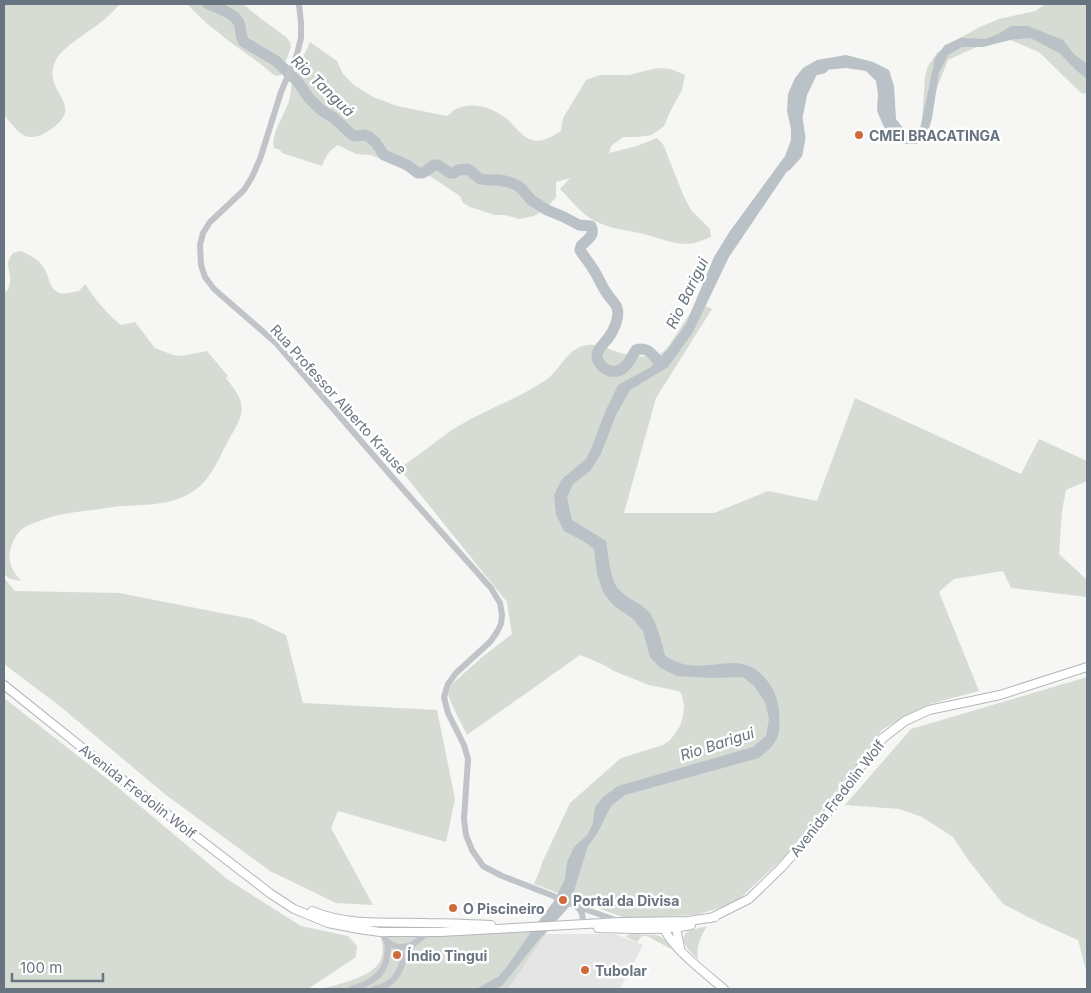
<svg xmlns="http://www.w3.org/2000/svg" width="1091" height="993" viewBox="0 0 1091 993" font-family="Inter,sans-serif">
<rect width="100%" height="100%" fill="#f6f6f4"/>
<path fill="#e4e5e4" d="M464,902H482L483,911L464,910Z
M546,934H615L643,945L620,989H508Z"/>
<path fill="#d6dbd3" d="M4,4H120C115,9 110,15 104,20C91,31 61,47 55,62C45,86 68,96 65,113C64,118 57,125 53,128C27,146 21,135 4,115Z
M187,4H243L260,18L286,37L290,42L291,47L281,75L275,76L258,62L230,42L204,21Z
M1046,4H1087V94L1081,93L1039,52L1010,40L1030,38L1059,53L1071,65L1039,31L983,44L948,60L933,98L928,131L920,141L914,142L915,134L920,129L922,120L925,76L928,66L937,53L952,42L982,26L999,19L1035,11Z
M310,42L337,61L343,74L354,85L373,97L397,106L447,116C450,114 453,110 456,109C474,101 494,108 508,120C515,126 522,137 532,140C542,143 553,136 561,131L563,118L586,80L600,75H629L657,68L671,69L685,75L682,90L670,112L664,126L652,135L637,137H623L611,146L609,153L637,146L657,138L663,144L684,197L691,210L710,229L711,237C703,240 697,243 689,244C674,244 661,239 647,235C629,230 607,229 591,219C579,211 570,199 560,189L570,178L556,182V197L547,208L534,216L519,219L505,215H495L470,207L463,203L460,196L427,174L397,166L371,155L356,154L338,145C329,150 325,157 322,166L282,153L280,150L274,148C270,135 285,114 289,101C291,94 291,88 292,81C297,68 304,55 310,42Z
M21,251C35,257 43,262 48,277C50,282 51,288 56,291C61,296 72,292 79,291L85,284C95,299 107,314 121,325L135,322L155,348L173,355L181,356L207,351L228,376L226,378C247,404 246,411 229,439C216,463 210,485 183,497C164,505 143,505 123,506C115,506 108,508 100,509C79,512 57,513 37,522C31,524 25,526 20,531C15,536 12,543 10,551C8,563 13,573 22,581L10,579L4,574V292L8,290C9,286 11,281 10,277C9,266 5,263 13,253Z
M697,303L712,309L656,398L624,513H714L768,491L817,501L855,398L1021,474L1039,439L1087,461V481L1066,490L1062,511L1059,554L1087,580V597L1011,588L1003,571L954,579L939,592L979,691L930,704L904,717L882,730L790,852L735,903L696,915L625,918L534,884L541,867L542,863L570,803L621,758L663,745L670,740L674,735L680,726L683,716L684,705L681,693L678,691L649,685L614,671L600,663L580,655L467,735L451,703L448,694L452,684L481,658L512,634L507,602L399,468C418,457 434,442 452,430C482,411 516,400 546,380C558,372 564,355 578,348C593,340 606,349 621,353C631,356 641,357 651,356C656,355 662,354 665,350C669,346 672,340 676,335C683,324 690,314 697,303Z
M4,578L15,591L119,593L252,619L286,635L303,703L437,710L455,799L446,842L338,811L331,828L373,905L336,903L270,871L166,795L61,707L4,664Z
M1087,677V974L1078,940L1040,923L1003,904L969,861L953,837L922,817L899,809L845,805L911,729Z
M4,698L115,785L227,879L301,926L348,936L357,946L356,957L308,989H4Z
M707,926C700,938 696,946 698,959C692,954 677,941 687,932C692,929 702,928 707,926Z
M548,930L546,934L508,989H321C338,984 378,977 382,956C384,949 381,939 380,932Z
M631,934L656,935C664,937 667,942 671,948V949L647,936H642L637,942L625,936Z"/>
<path fill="#bac2c7" d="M1011,26H1028L1063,40L1074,54L1087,64V79L1077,71L1059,53L1030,38L1010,40L983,47H962L948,55L939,73L932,118L927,136L917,144H906L898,140L884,127L877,111L878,94L876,81L866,71L846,68L824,70L811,74L801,90L794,114L799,143L794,161L729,257L693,332L668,367L630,390L616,415L601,454L590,471L573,484L567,498L572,520L606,541C608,554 610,575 616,586C624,598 642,603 649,612C656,622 659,633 662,644C663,647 664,652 665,655C667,657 672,660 675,661C699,673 724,658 746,665C754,667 759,672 765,678C774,689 778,698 779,712C781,736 778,743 759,758L625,795L611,806L597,834L588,846L569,907L537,942L502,986L494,989H476L498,977L509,964L533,929L554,901L565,879L567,862L574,847L588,834L593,823L595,807L603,797L618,786L753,747L766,736L769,719L765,702L754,686L743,677L712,678L677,676L659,667L650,657L643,631L633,619L613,605L603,592L597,574L594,549L583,541L564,531L556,515L554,495L562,479L586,459L591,449L605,412L618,385L651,367L668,349L686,324L714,257L730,231L785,156L791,140V129L787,111L788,94L795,78L803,68L817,60L846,55L873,62L889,70L894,86L896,119L907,133L919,134L935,58L945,45L961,38L985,39L998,34Z"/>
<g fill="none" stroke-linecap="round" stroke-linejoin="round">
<path stroke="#bac2c7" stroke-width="11" d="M208,4C218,8 238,14 240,26C241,33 240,36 244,42L276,61L298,82L308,97L321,110L334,118L351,134L355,136L364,135L368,136L376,143L384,155L407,165L418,173H422L426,171L434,165H438L450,173H454L458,170L468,169L480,179L489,180H499L509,182L518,186L522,189L531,200L547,210L564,217L579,225L591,226C596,236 586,240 581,246L580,250C584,257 589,262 593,269C598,276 601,285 606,292C609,298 615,302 617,308C620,317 614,330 609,337C602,347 590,353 602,366C610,374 621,373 628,363C631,359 633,354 636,350C647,346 652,354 659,362
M786,166L797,154L800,138L797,117L802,93L813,70L823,68"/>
<defs>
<path id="secondary" d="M4,685L110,770L271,894L294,909L328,923L359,929L380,932H440L622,922L689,921L715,917
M312,911C348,926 388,922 426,923C448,923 470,924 491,925
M711,918L749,899L781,868L819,825L862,765L883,738L905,721L929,710L1000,695L1087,667
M663,924C666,944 709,976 724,989
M673,924L676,928L680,948
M598,928C628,929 661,931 691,925"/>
</defs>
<use href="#secondary" stroke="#b3b7bb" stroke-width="10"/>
<path stroke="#c0c3c7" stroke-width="6" d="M299,4L301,23V38L297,54L281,92L260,159L252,177L244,190L210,222L203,233L200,245L201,265L205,277L214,289L276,343L394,479L491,588L500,603L502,615L501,624L497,632L490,642L456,673L448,684L444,697L448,713L464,745L468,759L464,819L466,835L472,850L483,866L502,876L551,895L576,906L621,922
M577,907C583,911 583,918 583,925
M387,941C394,948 403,948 412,945
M352,989C369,984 386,975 387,955C388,951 388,946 387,942C386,939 383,935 380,932
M374,989C400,984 399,968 409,948C414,942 422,939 427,932"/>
<use href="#secondary" stroke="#fff" stroke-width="8"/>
</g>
<g fill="#ce6b3c" stroke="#fff" stroke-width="2">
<circle cx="859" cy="135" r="5"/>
<circle cx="563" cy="900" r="5"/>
<circle cx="453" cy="908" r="5"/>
<circle cx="397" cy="955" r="5"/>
<circle cx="585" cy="970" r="5"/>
</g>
<g text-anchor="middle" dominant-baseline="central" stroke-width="5" stroke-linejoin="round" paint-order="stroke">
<g font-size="14" font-weight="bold" fill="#697481" stroke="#fff" text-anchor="start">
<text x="869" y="135">CMEI BRACATINGA</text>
<text x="573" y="900">Portal da Divisa</text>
<text x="463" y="908">O Piscineiro</text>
<text x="407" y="955">Índio Tingui</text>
<text x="595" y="970">Tubolar</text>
</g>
<g font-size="14" fill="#697481" stroke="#fff">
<text transform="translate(339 399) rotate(48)">Rua Professor Alberto Krause</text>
<text transform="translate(138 791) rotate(38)">Avenida Fredolin Wolf</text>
<text transform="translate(837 798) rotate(-52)">Avenida Fredolin Wolf</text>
</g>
<g font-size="15" font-style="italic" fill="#65747d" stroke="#fff">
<text transform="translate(323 86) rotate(44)">Rio Tanguá</text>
<text transform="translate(687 293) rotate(-64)">Rio Barigui</text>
<text transform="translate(717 744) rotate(-18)">Rio Barigui</text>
</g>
</g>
<rect width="1091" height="993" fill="none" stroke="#697481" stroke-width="10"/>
<path d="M12 973v8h91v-8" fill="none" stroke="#697481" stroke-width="2.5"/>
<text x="20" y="973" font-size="15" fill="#697481" stroke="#ffffff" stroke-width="4" paint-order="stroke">100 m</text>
</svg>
